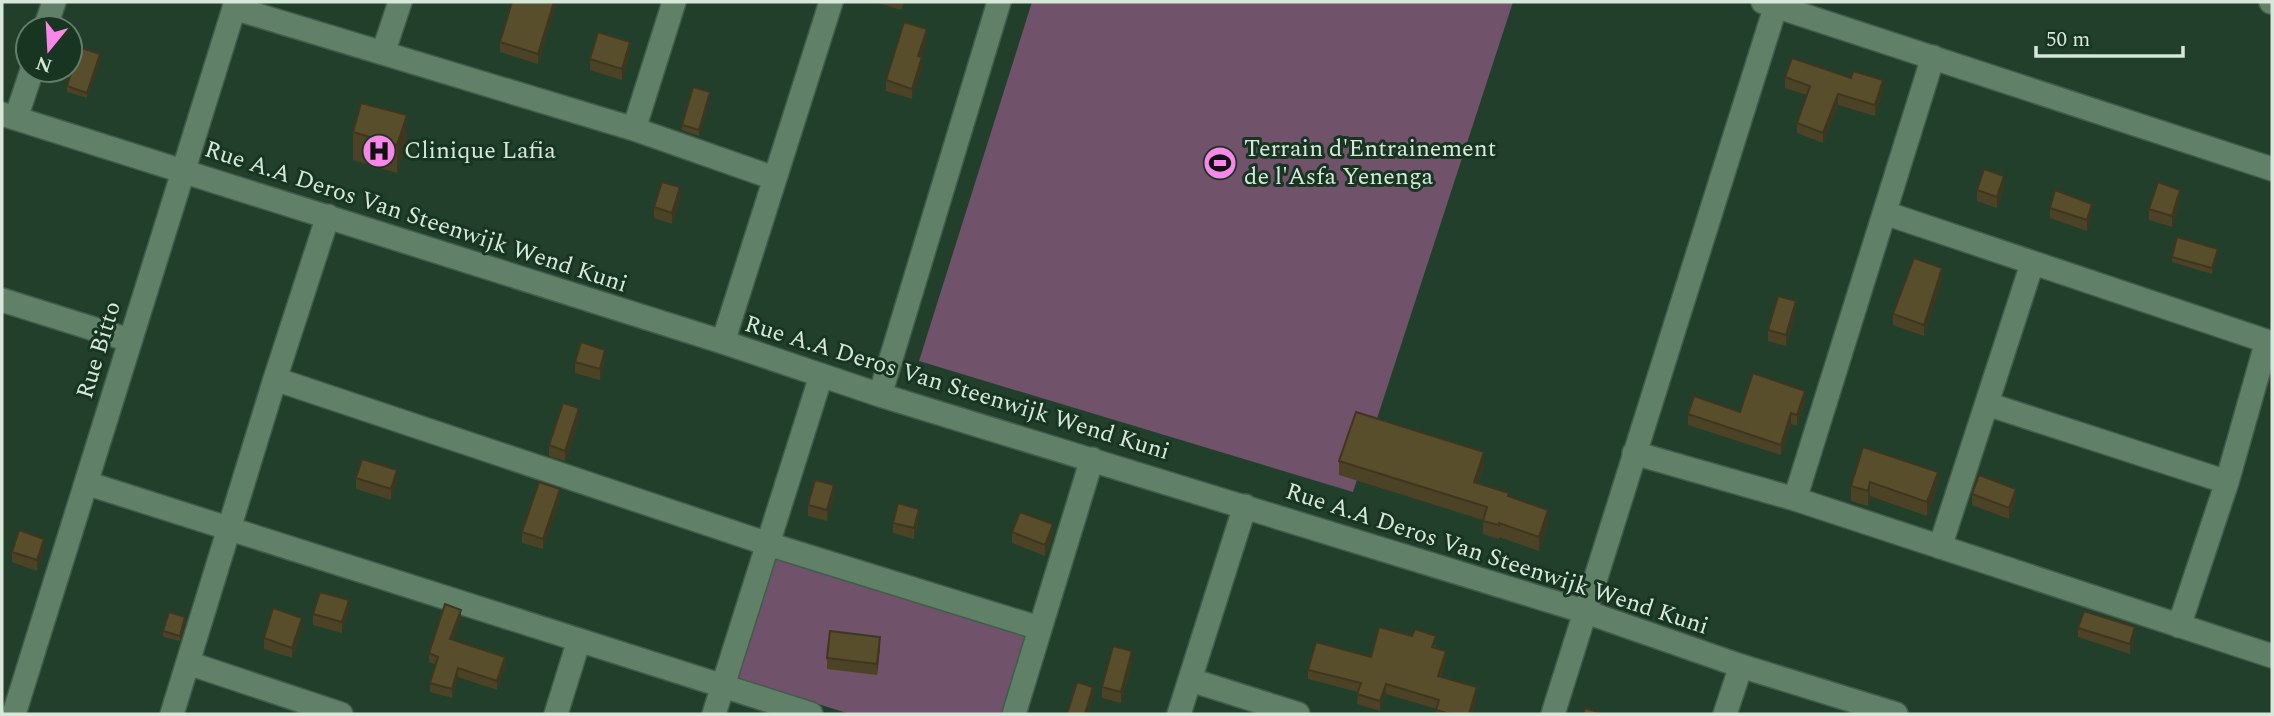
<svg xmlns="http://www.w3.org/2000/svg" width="2274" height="716" viewBox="0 0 2274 716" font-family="Spectral,serif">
<rect width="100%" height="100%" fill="#213f2a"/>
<path fill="#70526b" d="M1032,2H1513L1353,492L919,361Z
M773,548L1028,628L1001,714H850L732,677Z"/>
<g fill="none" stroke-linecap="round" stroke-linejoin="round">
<defs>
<path id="street" d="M1763,2L2272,169
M2271,2H2272
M234,8L634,129L774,178
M45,28L54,2
M383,53L400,2
M2,114L723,342L880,395L1586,612L1741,666L1896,714
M16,118L32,70
M634,129L674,2
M1885,213L2272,343
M2,300L129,340
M723,342L831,2
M275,379L768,544L1039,628
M880,395L999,2
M1987,404L2227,482
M1634,453L1795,499L2272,656
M86,483L811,714
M1795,499L1933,57
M1940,547L2032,264
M2179,626L2227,482L2267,341
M188,663L341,714
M1191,680L1298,714
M14,714L236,2
M172,714L275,379L328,216
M556,714L579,640
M714,714L821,376
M1014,714L1092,459
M1179,714L1245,506
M1553,714L1777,2
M1725,714L1741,666"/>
</defs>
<use href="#street" stroke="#415c4a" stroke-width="26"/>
<use href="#street" stroke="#608068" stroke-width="23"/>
</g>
<path fill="#4c4326" d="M557,2L538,64L500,52V42Z
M875,2H904L901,10Z
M927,40L921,57L922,68L912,99L886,91V80Z
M70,44L100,60L87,98L67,92V86L72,68H70Z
M630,53L622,80L590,70V59Z
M1785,77L1883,91L1875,116L1838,105L1823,143L1797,133V123L1807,95L1785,88Z
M710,97L699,136L682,130V125Z
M353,132L407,142L397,173L353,160Z
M2004,186L1997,208L1977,201V190Z
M680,198L672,224L654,218V207Z
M2180,200L2172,227L2149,220V209Z
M2050,208L2092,214L2087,231L2050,218Z
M2218,254L2212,274L2172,262V257Z
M1942,279L1924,336L1893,325V314Z
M1796,312L1786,346L1768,341V330Z
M605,360L600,380L575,373V362Z
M1805,402L1797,426L1791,424L1781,455L1688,425V414L1740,412Z
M579,419L565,461L549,456V445Z
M1863,447L1938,486L1927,516L1870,496L1868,506L1851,501V486Z
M1339,461L1484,465L1478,484L1509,497L1548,524L1539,551L1499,537V539L1483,534V520L1339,475Z
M356,478L397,481L391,500L356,489Z
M1972,494L2016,500L2009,519L1972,505Z
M834,496L827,521L808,516V505Z
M560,500L543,549L522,543V532Z
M919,520L914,539L893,533V523Z
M1012,532L1053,535L1045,556L1012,543Z
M44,549L37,571L12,562V552Z
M349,611L342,633L313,625V614Z
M461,619L453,640L505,666L497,690L458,677L452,698L430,692V683L436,665L429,662V653Z
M185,622L180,641L163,637V631Z
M302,628L292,658L264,649V638Z
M2078,628L2135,637L2130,654L2078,637Z
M1436,645L1435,648L1446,661L1441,677L1477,697L1472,714H1436L1437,709L1386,694L1380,711L1357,704L1358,692L1308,679V670Z
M880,648L877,675L827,669V658Z
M1132,662L1121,703L1102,698V687Z"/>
<path fill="#3e371f" d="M554,2H557L538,64V54Z
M927,29V40L918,66V56Z
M630,42V53L622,80V69Z
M100,54V60L87,98V93Z
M922,57V68L912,99V89Z
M1883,80V91L1875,116V105Z
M710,92V97L699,136V130Z
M1838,94V105L1823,143V133Z
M407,115V142L397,173V145Z
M2004,176V186L1997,208V197Z
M680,187V198L672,224V213Z
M2180,190V200L2172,227V216Z
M2092,204V214L2087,231V220Z
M2218,249V254L2212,274V268Z
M1942,268V279L1924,336V325Z
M1796,301V312L1786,346V335Z
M605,350V360L600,380V369Z
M1805,391V402L1797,426V415Z
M579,408V419L565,461V451Z
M1791,413V424L1781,455V445Z
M1484,452V465L1474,496V482Z
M397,470V481L391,500V489Z
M1938,472V486L1927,516V502Z
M1870,482V496L1868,506V491Z
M834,485V496L827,521V510Z
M560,489V500L543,549V539Z
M2016,489V500L2009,519V508Z
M919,509V520L914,539V528Z
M1548,510V524L1539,551V537Z
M1053,524V535L1045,556V545Z
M44,539V549L37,571V560Z
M349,600V611L342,633V622Z
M461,610V619L450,648V639Z
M185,617V622L180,641V636Z
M302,618V628L292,658V648Z
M2135,627V637L2130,654V644Z
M880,637V648L877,675V664Z
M1132,651V662L1121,703V692Z
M1446,651V661L1438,686V676Z
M505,657V666L497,690V681Z
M458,668V677L452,698V689Z
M1386,684V694L1380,711V701Z
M1093,687V698L1088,714H1085Z
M1477,687V697L1472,714H1469Z"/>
<path fill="#584e2c" stroke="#3e371f" stroke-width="2" d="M512,2H554L538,54L500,42Z
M904,22L927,29L918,56L922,57L912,89L886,80Z
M598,32L630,42L622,69L590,59Z
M70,44L100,54L87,93L67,86L74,63L70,62Z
M1792,58L1851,78L1853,71L1883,80L1875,105L1838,94L1823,133L1797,123L1810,86L1785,77Z
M693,87L710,92L699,130L682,125Z
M361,103L407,115L397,145L353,132Z
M1984,169L2004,176L1997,197L1977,190Z
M662,182L680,187L672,213L654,207Z
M2158,182L2180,190L2172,216L2149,209Z
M2055,190L2092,204L2087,220L2050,208Z
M2177,237L2218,249L2212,268L2172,257Z
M1914,258L1942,268L1924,325L1893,314Z
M1778,296L1796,301L1786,335L1768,330Z
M581,342L605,350L600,369L575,362Z
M1753,373L1805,391L1797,415L1791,413L1781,445L1688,414L1694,396L1740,412Z
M563,403L579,408L565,451L549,445Z
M1356,412L1484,452L1474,482L1509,493L1508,496L1548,510L1539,537L1499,523V525L1483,521L1487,507L1339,461Z
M1863,447L1938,472L1927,502L1870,482L1868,491L1851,486Z
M362,459L397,470L391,489L356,478Z
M1979,475L2016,489L2009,508L1972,494Z
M815,480L834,485L827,510L808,505Z
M539,482L560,489L543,539L522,532Z
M898,503L919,509L914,528L893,523Z
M1020,512L1053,524L1045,545L1012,532Z
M19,530L44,539L37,560L12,552Z
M320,592L349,600L342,622L313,614Z
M445,604L461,610L450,639L505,657L497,681L458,668L452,689L430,683L438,657L429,653Z
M273,608L302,618L292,648L264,638Z
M2084,611L2135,627L2130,644L2078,628Z
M169,612L185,617L180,636L163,631Z
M1379,627L1412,636L1415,629L1436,636L1432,647L1446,651L1438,676L1477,687L1469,714H1450L1436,710L1439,700L1386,684L1380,701L1357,694L1361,683L1308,670L1316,642L1371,657Z
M830,631L880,637L877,664L827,658Z
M1113,646L1132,651L1121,692L1102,687Z
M1077,682L1093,687L1085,714H1067Z
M1585,708L1605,714H1583Z"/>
<defs>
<symbol id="hospital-disc" viewBox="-11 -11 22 22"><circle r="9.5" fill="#f987e9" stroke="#173521"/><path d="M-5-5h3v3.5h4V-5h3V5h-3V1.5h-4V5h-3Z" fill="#111"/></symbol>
<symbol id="stadium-disc" viewBox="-11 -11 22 22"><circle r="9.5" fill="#f987e9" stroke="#173521"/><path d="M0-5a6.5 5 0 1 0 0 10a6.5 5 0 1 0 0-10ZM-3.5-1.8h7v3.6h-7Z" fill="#111"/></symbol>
</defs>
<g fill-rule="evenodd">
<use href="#hospital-disc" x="360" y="132" width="38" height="38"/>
<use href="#stadium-disc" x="1201" y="144" width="38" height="38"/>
</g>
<g text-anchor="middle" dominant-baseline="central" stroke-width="6" stroke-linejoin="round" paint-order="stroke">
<g font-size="24" fill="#d7e8db" stroke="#173521" text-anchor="start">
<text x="1244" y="149">Terrain d'Entrainement<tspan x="1244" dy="28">de l'Asfa Yenenga</tspan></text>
<text x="404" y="151">Clinique Lafia</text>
</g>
<g font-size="24" fill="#d7e8db" stroke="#173521">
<text transform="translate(416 217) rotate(18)">Rue A.A Deros Van Steenwijk Wend Kuni</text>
<text transform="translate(99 350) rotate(-73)">Rue Bitto</text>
<text transform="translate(957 388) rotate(17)">Rue A.A Deros Van Steenwijk Wend Kuni</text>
<text transform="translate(1497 559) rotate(18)">Rue A.A Deros Van Steenwijk Wend Kuni</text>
</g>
</g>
<rect width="2274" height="716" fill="none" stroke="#d7e8db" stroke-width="7"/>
<g transform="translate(49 49) rotate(198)"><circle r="33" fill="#173521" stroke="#647d6b" stroke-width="2"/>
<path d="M0-5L12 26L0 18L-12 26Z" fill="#f987e9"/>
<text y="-10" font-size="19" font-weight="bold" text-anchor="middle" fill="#d7e8db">N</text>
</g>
<path d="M2036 46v10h147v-10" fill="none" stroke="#d7e8db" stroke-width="3.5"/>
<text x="2046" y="46" font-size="21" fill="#d7e8db" stroke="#173521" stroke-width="5" paint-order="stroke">50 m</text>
</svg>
